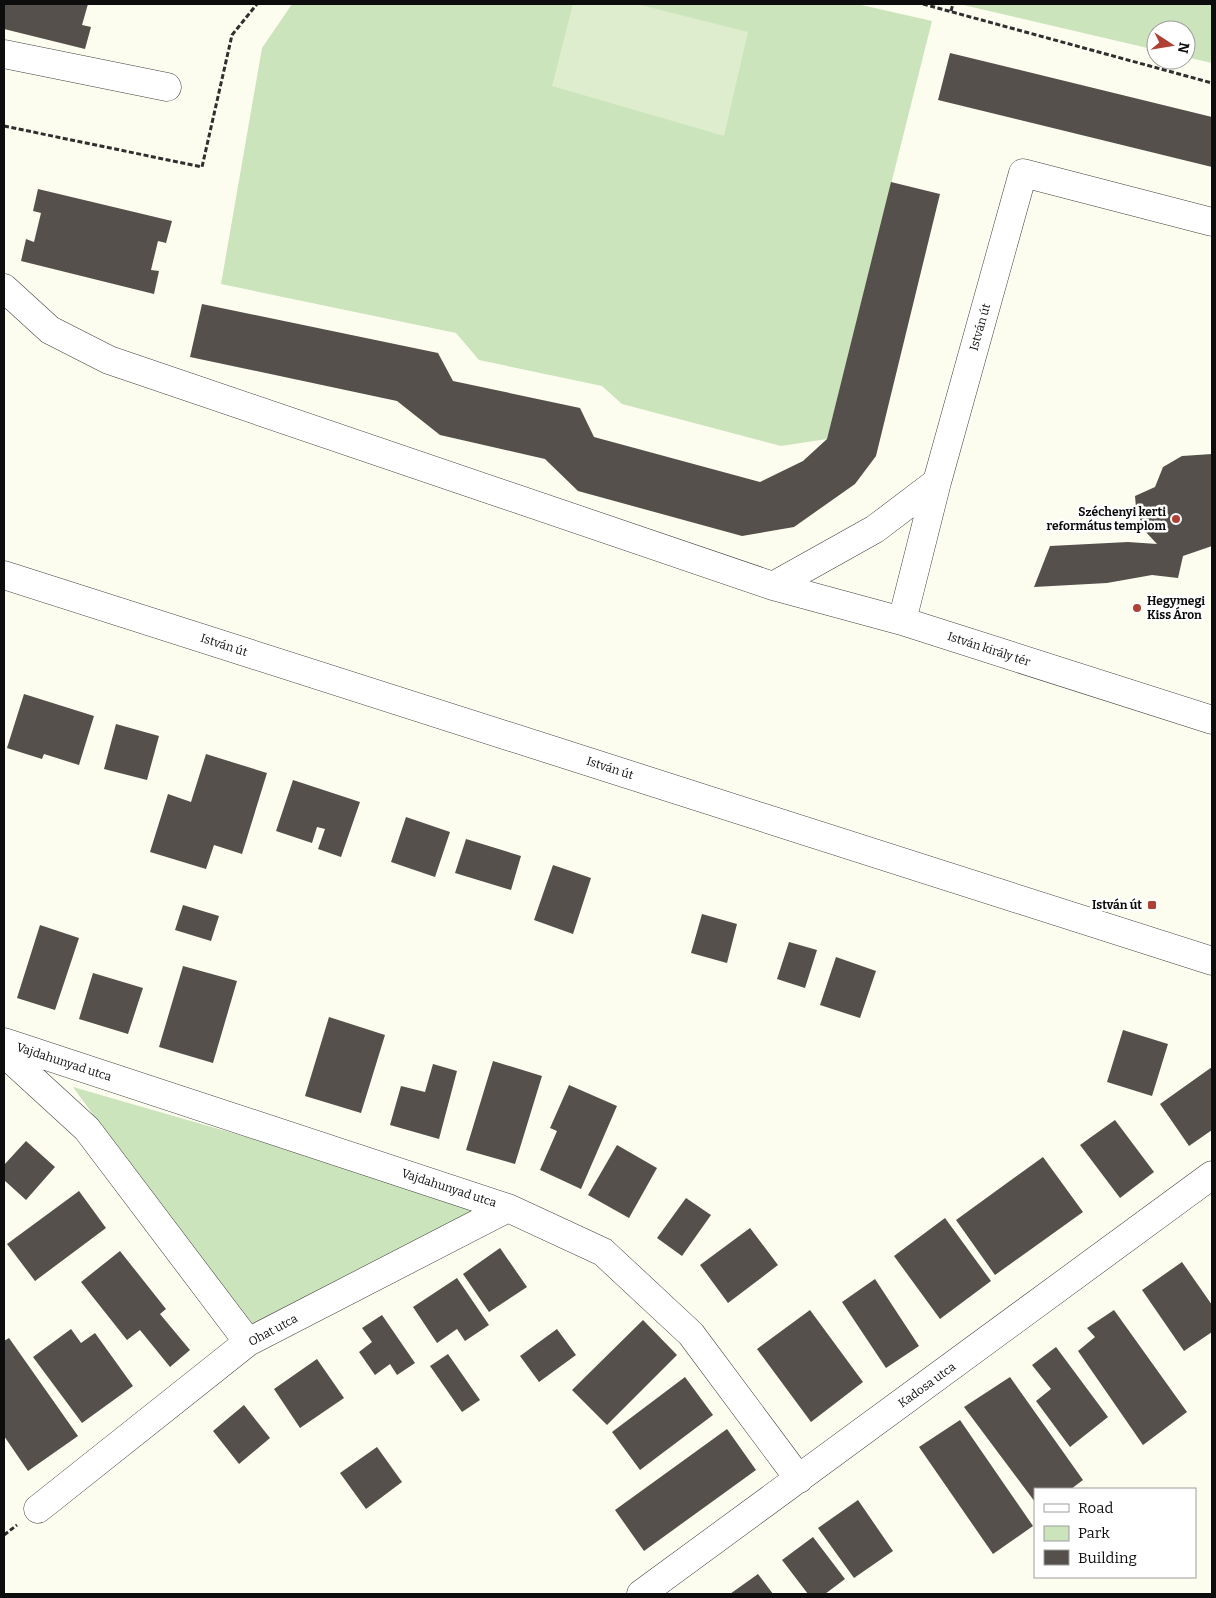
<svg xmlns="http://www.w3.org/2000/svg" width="1216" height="1598" viewBox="0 0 1216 1598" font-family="Bitter,serif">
<rect width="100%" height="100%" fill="#fdfdef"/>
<path fill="#cbe4bc" d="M292,4H857L932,21L827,439L781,446L622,404L602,386L479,360L456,333L221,284L262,48Z
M959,4H1212V63L1186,57V30H1156V50Z
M73,1087L492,1208L250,1330Z"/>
<path fill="#ddedcd" d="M573,4H637L748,32L724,136L552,86Z"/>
<path fill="#55504b" d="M4,4H88L82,25L91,27L85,49L4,29Z
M950,53L1212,117V167L938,100Z
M891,182L940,194L876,456L855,484L794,527L742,536L578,491L545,459L440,435L397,401L190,357L202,304L438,353L453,381L580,408L594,437L760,482L803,461L827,439Z
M38,189L172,221L166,243L158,241L151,270L159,271L154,294L21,261L26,239L34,242L41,213L33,211Z
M1212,454V546L1183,556L1178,578L1152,575L1107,583L1034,587L1050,546L1128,542L1157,544L1144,530L1136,508L1135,496L1155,487L1163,467L1182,456Z
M24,694L94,716L79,765L44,754L42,759L7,748Z
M116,724L159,736L147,780L104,769Z
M206,754L267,773L242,854L214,845L206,869L150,852L168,794L191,802Z
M293,780L360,802L341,857L318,849L325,829L317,827L312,843L276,831Z
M406,817L450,832L435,877L391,862Z
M466,839L521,856L511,890L455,873Z
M553,865L591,878L573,934L534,920Z
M183,905L219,916L211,941L175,930Z
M702,914L737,924L727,963L691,953Z
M40,925L79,938L55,1010L17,998Z
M789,942L817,950L805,988L777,979Z
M836,957L876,971L860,1018L820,1005Z
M183,966L237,981L213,1063L159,1047Z
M93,973L143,988L128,1034L79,1019Z
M329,1017L385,1035L361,1113L305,1096Z
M1123,1030L1168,1044L1152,1096L1107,1082Z
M493,1061L542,1076L515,1164L466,1150Z
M433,1064L457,1071L439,1139L390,1125L401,1086L425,1092Z
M1212,1067V1130L1189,1146L1160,1104Z
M569,1085L617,1106L581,1189L540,1170L557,1131L550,1128Z
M1115,1120L1154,1172L1120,1198L1080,1145Z
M26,1141L55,1167L26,1200L4,1180V1165Z
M617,1145L657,1168L629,1218L588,1195Z
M1043,1157L1083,1212L995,1275L956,1220Z
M79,1191L106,1228L35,1281L7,1244Z
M686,1198L711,1215L682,1256L657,1238Z
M945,1218L991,1281L940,1319L894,1256Z
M750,1228L778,1265L728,1303L700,1265Z
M500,1248L527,1287L489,1312L463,1274Z
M120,1251L166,1309L160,1314L190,1350L170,1367L140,1330L127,1340L81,1282Z
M1182,1262L1212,1305V1332L1184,1351L1142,1290Z
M457,1278L489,1325L465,1341L457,1329L437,1343L413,1307Z
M875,1279L919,1346L886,1368L842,1302Z
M810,1310L863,1382L811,1422L757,1349Z
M1114,1310L1187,1412L1143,1445L1078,1351L1095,1337L1087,1328Z
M382,1315L415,1363L397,1375L390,1364L375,1375L359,1352L372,1342L362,1328Z
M643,1320L677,1355L607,1425L572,1390Z
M71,1329L81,1343L95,1333L133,1386L82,1423L33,1357Z
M557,1329L576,1355L539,1382L520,1356Z
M9,1338L78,1436L28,1471L4,1436V1341Z
M1056,1347L1108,1417L1070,1447L1036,1401L1051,1389L1032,1365Z
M448,1354L480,1400L462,1412L430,1366Z
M317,1359L344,1398L300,1428L274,1389Z
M685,1377L713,1415L640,1470L612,1432Z
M1010,1377L1083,1480L1071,1489H1035V1502L964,1407Z
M244,1405L270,1438L239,1464L213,1431Z
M960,1420L1033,1526L993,1554L919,1447Z
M727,1429L756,1470L644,1551L615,1510Z
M377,1447L402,1482L366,1509L340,1473Z
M858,1500L893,1551L854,1578L818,1528Z
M813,1537L845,1579L825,1594H808L782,1560Z
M758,1574L773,1594H730Z"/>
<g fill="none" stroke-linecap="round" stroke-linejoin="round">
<defs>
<path id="minor" d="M4,54L167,87
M4,288L50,330L109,360L773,586L902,621L1212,720
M4,575L1212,961
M773,586L875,529L937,482L1023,173L1212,222
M902,621L937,482
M4,1042L508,1208L603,1252L691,1334L799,1479
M4,1053L87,1129L248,1342
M38,1509L248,1342L508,1208
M641,1594L1212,1175"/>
</defs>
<use href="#minor" stroke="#404040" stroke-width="29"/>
<path stroke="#2f2f2f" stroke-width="3" stroke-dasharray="5 2.5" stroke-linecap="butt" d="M923,4L1212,83
M951,11L953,4
M4,126L202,167L232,35L257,4
M4,1535L17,1525"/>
<use href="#minor" stroke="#fff" stroke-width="28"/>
</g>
<g fill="#af4134" stroke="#fff" stroke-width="2">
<circle cx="1176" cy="519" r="5"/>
<circle cx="1137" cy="608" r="5"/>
<rect x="1147" y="900" width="10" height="10" rx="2.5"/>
</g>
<g text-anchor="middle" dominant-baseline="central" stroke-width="5" stroke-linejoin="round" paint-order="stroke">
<g font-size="12" fill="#0d0d0d" stroke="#fff">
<text transform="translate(980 327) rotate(-74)">István út</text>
<text transform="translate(224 645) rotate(18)">István út</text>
<text transform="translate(989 649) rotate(18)">István király tér</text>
<text transform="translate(610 768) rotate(18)">István út</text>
<text transform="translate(64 1062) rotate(18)">Vajdahunyad utca</text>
<text transform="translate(449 1188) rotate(18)">Vajdahunyad utca</text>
<text transform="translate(273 1330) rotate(-28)">Ohat utca</text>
<text transform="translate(927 1385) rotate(-36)">Kadosa utca</text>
</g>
<g font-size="12" font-weight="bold" fill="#0d0d0d" stroke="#fff" text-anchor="end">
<text x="1166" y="512">Széchenyi kerti<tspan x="1166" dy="14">református templom</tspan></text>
<text x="1147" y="601" text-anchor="start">Hegymegi<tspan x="1147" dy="14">Kiss Áron</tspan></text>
<text x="1142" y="905">István út</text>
</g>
</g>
<rect width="1216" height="1598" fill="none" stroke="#0d0d0d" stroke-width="10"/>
<rect x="1034" y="1488" width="162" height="90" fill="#ffffff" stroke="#9e9e9e"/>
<rect x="1044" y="1504" width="25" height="8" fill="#ffffff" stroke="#9e9e9e"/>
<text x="1078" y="1513" font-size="15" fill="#0d0d0d">Road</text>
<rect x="1044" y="1526" width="25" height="15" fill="#cbe4bc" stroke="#9e9e9e"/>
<text x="1078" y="1538" font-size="15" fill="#0d0d0d">Park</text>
<rect x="1044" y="1550" width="25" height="15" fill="#55504b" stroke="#9e9e9e"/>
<text x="1078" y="1563" font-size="15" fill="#0d0d0d">Building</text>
<g transform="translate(1171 45) rotate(102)"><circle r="24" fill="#ffffff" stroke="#9e9e9e"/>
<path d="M0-4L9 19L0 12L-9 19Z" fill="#af4134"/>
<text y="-8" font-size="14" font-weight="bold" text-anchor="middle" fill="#0d0d0d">N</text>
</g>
</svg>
